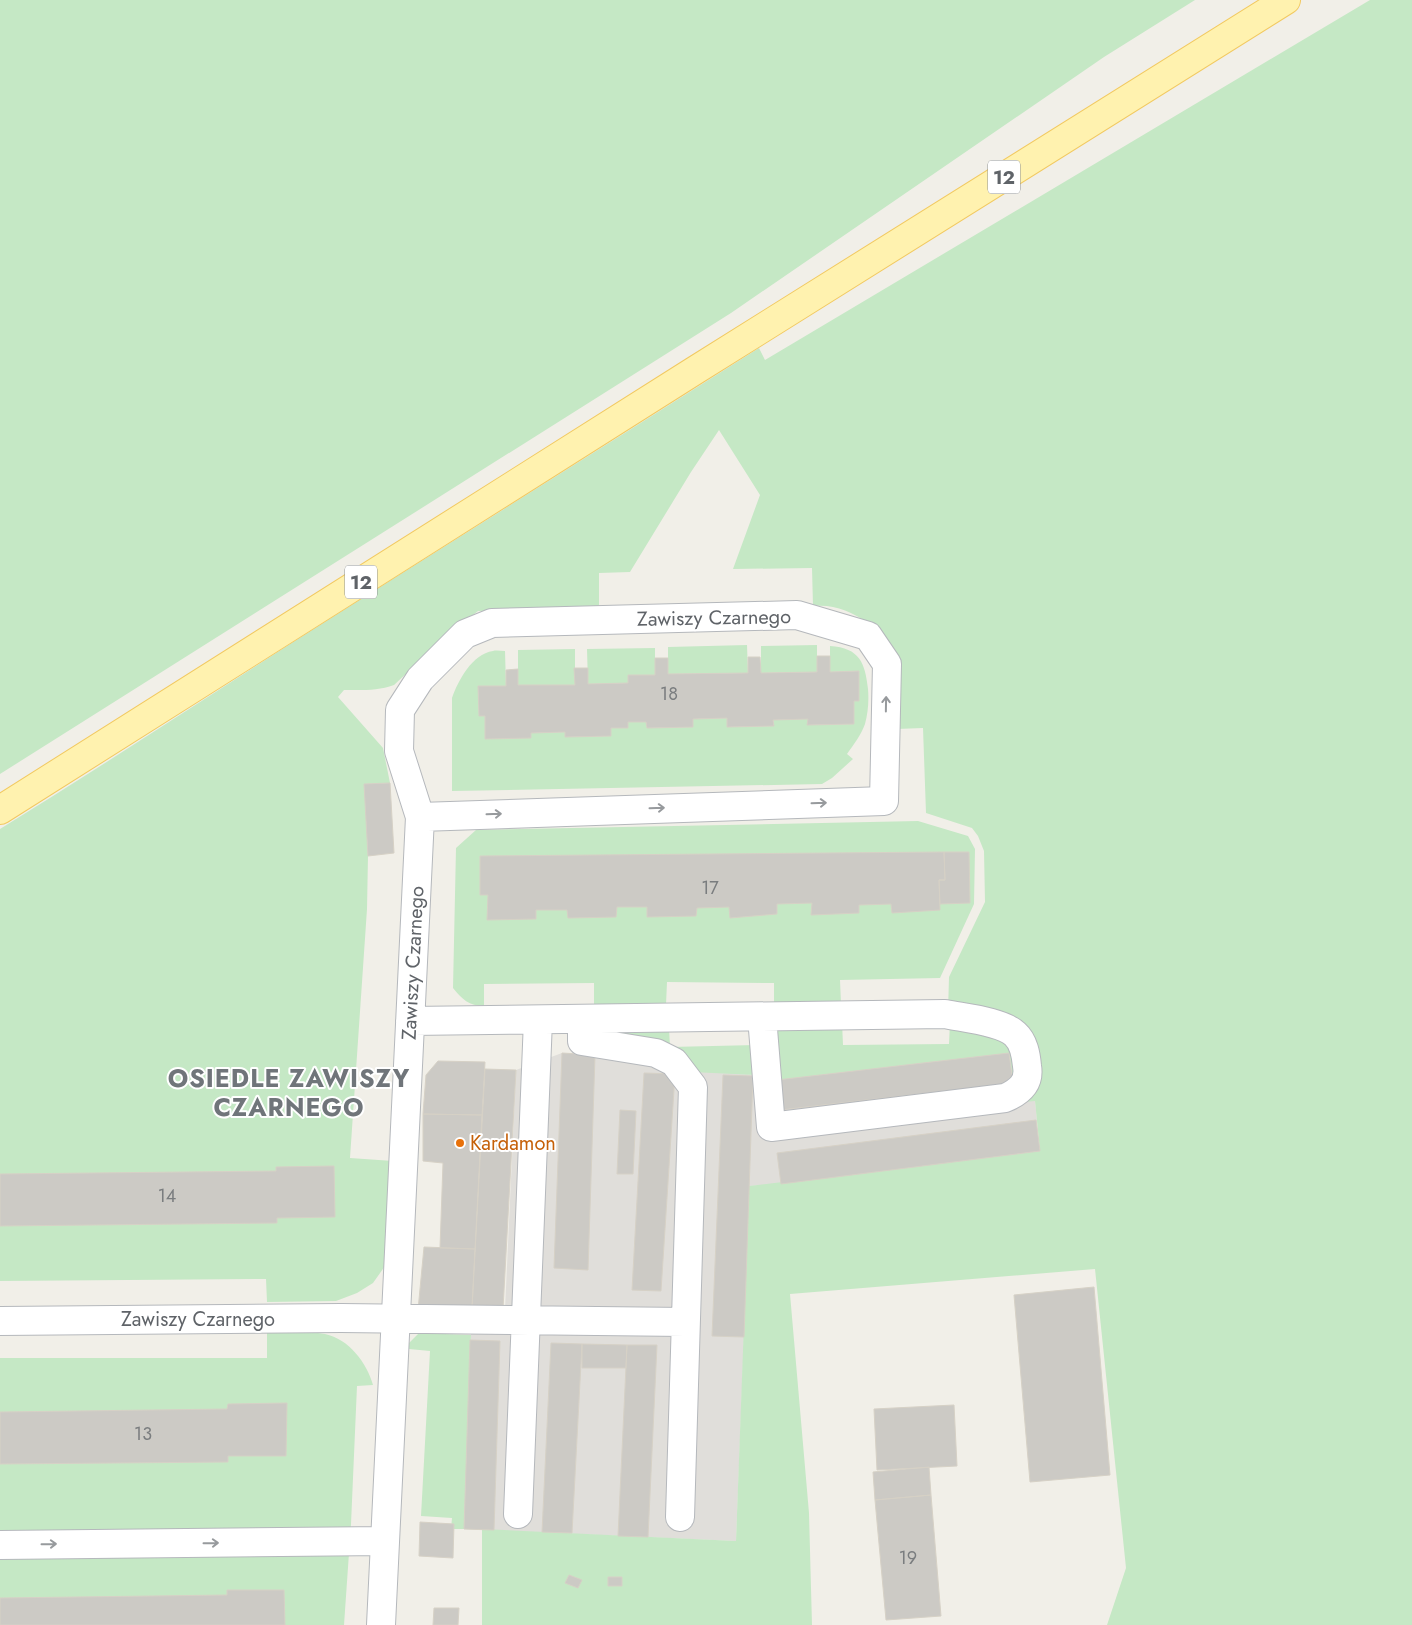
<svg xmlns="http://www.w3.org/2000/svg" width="1412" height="1625" viewBox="0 0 1412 1625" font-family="Jost,sans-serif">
<rect width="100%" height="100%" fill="#f1efe8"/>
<path fill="#e0deda" d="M562,1053L595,1055L755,1075L777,1080L1009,1053L1013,1083L1035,1100L1040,1151L781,1184L750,1186L736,1541L464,1529L472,1308L505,1310L516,1070Z"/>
<path fill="#c5e8c5" d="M0,0H1195L1104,57L731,313L0,774Z
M1370,0H1412V1625H1107L1126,1568L1095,1269L790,1294L809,1513L812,1625H482V1529L736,1541L749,1186L1040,1151L1035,1101L1024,1102L1026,1047L948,1012L949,977L985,902L984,851L978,836L972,828L926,813L923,728L897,729L868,623C851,611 834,604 813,606L812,568L733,569L760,495L719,430L691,472L630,572L599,573V609L478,611L441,641L394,685C378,691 361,690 344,690L338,697L383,748L390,783L365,784L368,856L367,909L350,1158L393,1161L385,1266L373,1283L357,1293L336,1301L267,1302L266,1279L0,1281V829C133,747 263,660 396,577C517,501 638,425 759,348L765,360Z
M747,645L748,673L668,674V647Z
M817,645V672L761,673V646Z
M830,646C860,648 865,663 868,689C869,701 868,713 865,724C861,735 854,744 847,754L853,759L832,778L822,784L452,791V698C458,681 472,654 493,651C496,650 501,651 505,651L506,686H478L479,716H485V738H531V733L565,732V737L611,736V728H628V722H646L647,728L693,727V719L727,718V727L774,726L773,720L808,719V725L854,724V701H859V671L830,672Z
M655,648V675H628V683L588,684L587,649Z
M575,649V685H518V650Z
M918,821L968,836L975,849L974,904L940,978L840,980L841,1004L774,1006V983L667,982L666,1005L594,1006V983L484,984V1006C469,1006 462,999 453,988L456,848L476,830Z
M842,1022L843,1045L949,1044L950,1022C973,1030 1003,1035 1017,1056L1013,1083L1009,1053L777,1080L771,1024Z
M669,1028L670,1047L756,1045L755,1075L692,1072L592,1029Z
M267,1331C286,1332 307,1331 325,1334C349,1339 367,1363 373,1385L357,1386L351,1524L344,1625H0V1358H267Z
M419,1333L471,1335L464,1529H451L452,1518L421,1516L430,1351L409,1349V1343Z"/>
<path fill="#cccac5" stroke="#d6d1c6" d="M817,656H830V672L859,671V701H854V724L807,725L808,719L773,720L774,726L727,727V718L693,719V727L647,728L646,722H628V728H611V736L565,737V732L531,733V738L485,739V716H479L478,686H506V670L518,669V685H575L574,668H588V684L628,683V675H655V658H668V674L748,673V657H760L761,673L817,672Z
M390,783L394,853L368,856L364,784Z
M944,852L945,880H939L940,910L892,913L891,904L859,905V913L811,915L812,903L777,904V914L730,918L729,907L697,908L696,916L647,917V907H617L616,917L568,918L567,910H536V919L487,920L488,895H480V856Z
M944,852H969L970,903L940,904L939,880H945Z
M562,1053L595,1055L588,1270L554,1268Z
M1009,1053L1013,1083L780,1110L777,1080Z
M438,1061L485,1062L482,1115L423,1114L426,1075Z
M485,1069L516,1070L503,1309L472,1308Z
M644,1073L675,1074L661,1291L632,1290Z
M723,1075L753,1076L744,1337L712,1336Z
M620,1110L636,1111L633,1174H617Z
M423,1114L482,1115L475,1249L440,1248L443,1163L423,1161Z
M1036,1120L1040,1151L781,1184L777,1153Z
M334,1166L335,1217L277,1218V1223L0,1226V1174L276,1171V1167Z
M424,1247L475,1249L472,1308L418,1310Z
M1094,1287L1110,1475L1030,1482L1014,1295Z
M470,1340L500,1341L494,1530L464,1529Z
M551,1343L582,1344L572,1533L542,1532Z
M582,1344L627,1345L626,1368H582Z
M627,1345H657L648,1537L618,1536Z
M287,1403L286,1456H228V1462L0,1464V1412L227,1409L228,1404Z
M954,1405L957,1466L877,1470L874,1409Z
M929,1467L931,1495L875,1500L873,1472Z
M931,1495L941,1616L886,1620L875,1500Z
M420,1522L454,1524L453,1558L419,1556Z
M569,1575L582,1580L578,1588L565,1583Z
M608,1577H622V1586H608Z
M227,1590H284L285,1625H0V1598L227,1595Z
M434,1608H459L458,1625H433Z"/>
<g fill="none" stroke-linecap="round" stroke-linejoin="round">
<defs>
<path id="minor" d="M582,1019V1041L656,1053L674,1062L693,1087L680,1517
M410,1021L945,1014C964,1018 1001,1021 1015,1034C1024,1042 1026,1055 1027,1066C1030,1083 1019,1092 1005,1098L771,1127L762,1017
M0,1321L341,1318L685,1322
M518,1514L538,1020
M0,1545L385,1541
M381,1625L420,817L399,751L400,710L420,679L465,634L492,623L797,615L868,636L887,664L884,801L420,817"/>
<path id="primary" d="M0,810L694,371L1286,0"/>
</defs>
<use href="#minor" stroke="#b5b8bc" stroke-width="30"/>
<use href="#primary" stroke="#f2c960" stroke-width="30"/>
<use href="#minor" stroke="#fff" stroke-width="28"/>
<use href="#primary" stroke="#fff2af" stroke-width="28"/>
</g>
<defs><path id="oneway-shaft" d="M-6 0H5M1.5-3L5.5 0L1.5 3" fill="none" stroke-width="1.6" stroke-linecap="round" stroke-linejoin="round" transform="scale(1.25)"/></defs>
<g stroke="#979a9d">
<use href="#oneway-shaft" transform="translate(886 704) rotate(-89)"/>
<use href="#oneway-shaft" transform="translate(819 803) rotate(-2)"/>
<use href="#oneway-shaft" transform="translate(657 808) rotate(-2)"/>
<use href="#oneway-shaft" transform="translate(494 814) rotate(-2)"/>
<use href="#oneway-shaft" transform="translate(211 1543) rotate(-1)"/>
<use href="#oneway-shaft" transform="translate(49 1544) rotate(-1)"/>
</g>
<circle fill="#e8710a" stroke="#fff" stroke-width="2" cx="460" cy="1143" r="5"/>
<g text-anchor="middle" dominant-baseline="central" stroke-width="4" stroke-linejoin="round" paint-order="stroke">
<g font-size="18" fill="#7a7d7f">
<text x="669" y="694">18</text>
<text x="710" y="888">17</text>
<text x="167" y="1196">14</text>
<text x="143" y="1434">13</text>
<text x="908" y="1558">19</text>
</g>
<g fill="#fff" stroke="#8f9295" stroke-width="1">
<rect x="988" y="160.5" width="32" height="33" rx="4"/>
<rect x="345" y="565.5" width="32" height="33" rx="4"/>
</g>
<g font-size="19" font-weight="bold" fill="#5f6368">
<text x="1004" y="177">12</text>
<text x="361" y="582">12</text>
</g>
<g font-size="20" fill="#5f6368" stroke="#fff">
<text transform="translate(714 618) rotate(-1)">Zawiszy Czarnego</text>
<text transform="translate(413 963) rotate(-87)">Zawiszy Czarnego</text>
<text x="198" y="1319">Zawiszy Czarnego</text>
</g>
<g font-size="20" fill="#c56008" stroke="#fff" text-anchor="start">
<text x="470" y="1143">Kardamon</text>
</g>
<g font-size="25" font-weight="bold" letter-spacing="1" fill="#70757a" stroke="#fff">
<text x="289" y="1078">OSIEDLE ZAWISZY<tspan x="289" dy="29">CZARNEGO</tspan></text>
</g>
</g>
</svg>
